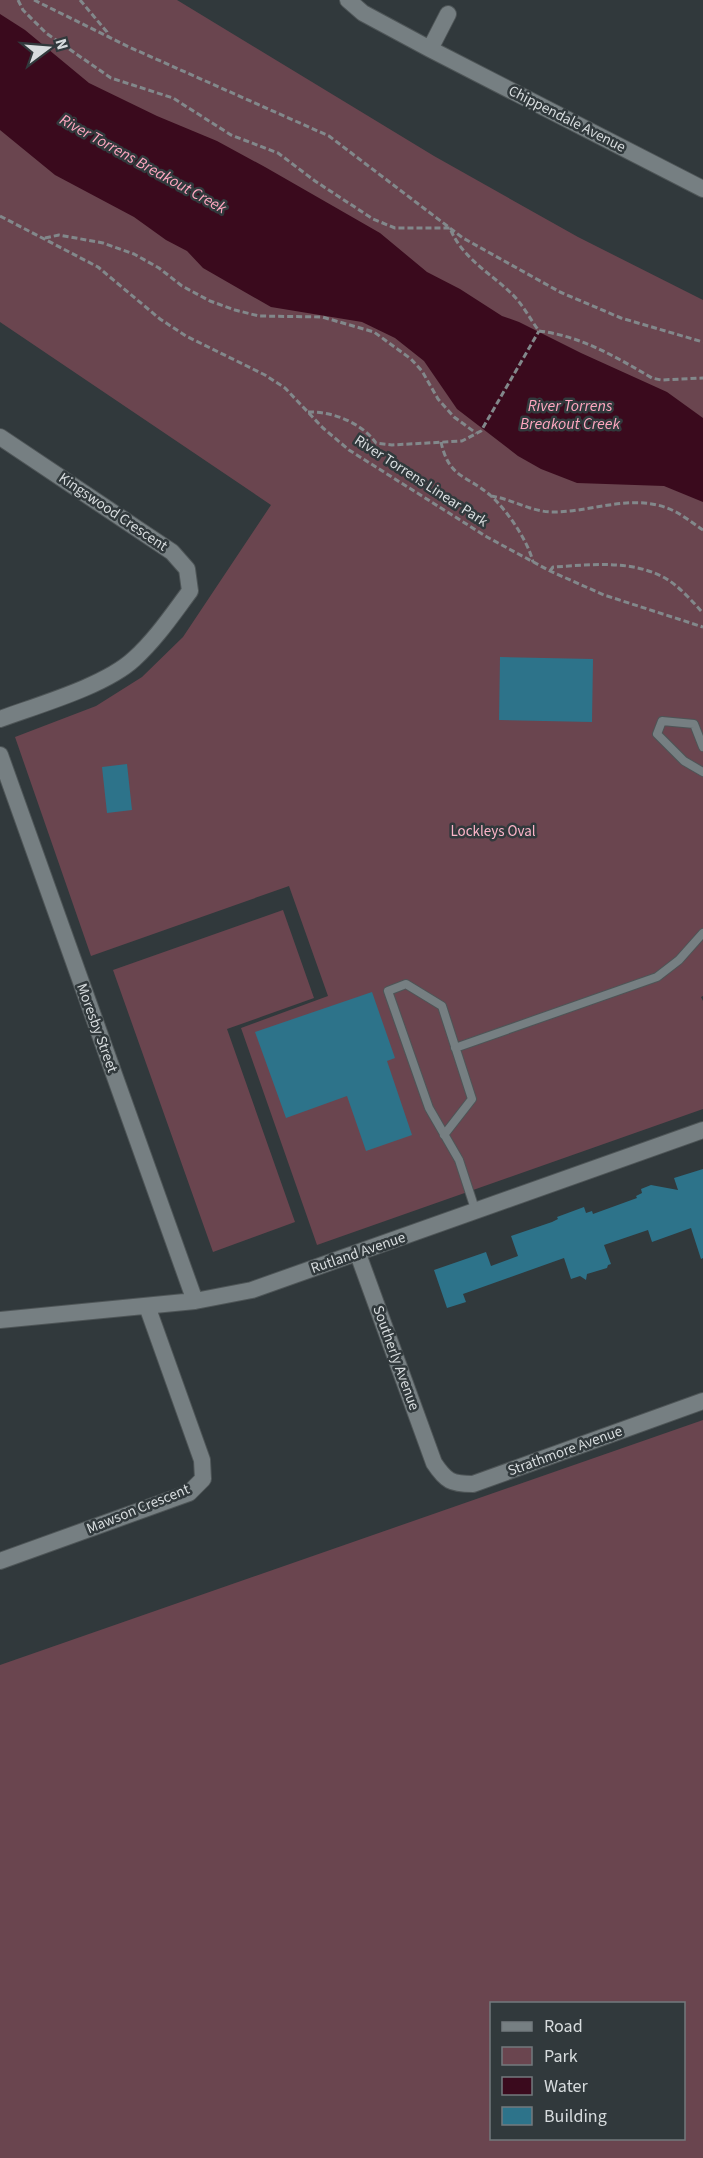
<svg xmlns="http://www.w3.org/2000/svg" width="703" height="2158" viewBox="0 0 703 2158" font-family="'Source Sans 3',sans-serif">
<rect width="100%" height="100%" fill="#31393c"/>
<path fill="#6a454f" fill-rule="evenodd" d="M0,0H177L434,156L578,237L703,300V996L701,997L703,1001V1109L317,1245L241,1028L328,996L289,886L91,956L15,737L96,706L142,677L183,637L271,505L0,322Z
M283,910L314,998L227,1029L295,1222L213,1252L113,970Z
M703,1420V2158H0V1665ZM492,2004H684V2138H492Z"/>
<path fill="#3a0a1d" d="M0,14L25,30L89,83L157,116L217,141L265,167L380,233L427,272L460,289L502,316L519,322L581,353L667,392L703,418V502L664,486L577,483L541,469L518,456L457,409L424,361L395,338L362,322L271,307L203,268L187,251L166,240L134,217L55,175L0,130Z"/>
<path fill="#2d738a" d="M500,657L593,659L592,722L499,720Z
M127,764L132,810L107,813L102,767Z
M372,992L395,1058L387,1061L412,1135L366,1151L347,1096L286,1118L255,1032Z
M703,1169V1258L701,1259L691,1228L652,1242L648,1230L604,1245L611,1264L608,1265L607,1268L587,1274L586,1280L580,1276L571,1279L564,1258L463,1294L466,1302L447,1308L434,1270L486,1252L491,1266L518,1256L511,1236L552,1222L558,1219L557,1217L584,1207L586,1213L592,1211L593,1214L637,1198L636,1196L642,1193L641,1189L651,1185L678,1190L674,1178Z"/>
<g fill="none" stroke-linecap="round" stroke-linejoin="round">
<defs>
<path id="service" d="M703,747L694,724L662,721L657,734L684,761L703,772
M455,1048L657,977L679,960L703,933
M444,1135L472,1099L442,1006L406,984L388,991L429,1108L459,1160L476,1212"/>
<path id="minor" d="M348,0L363,13L430,49L703,189
M430,49L448,14
M0,437L172,552L187,569L190,591C172,615 156,639 134,659C105,686 38,705 0,719
M0,755L195,1301
M358,1254L434,1463C446,1481 451,1484 473,1484L703,1401
M0,1320L195,1301L252,1290L703,1130
M0,1561L189,1493L203,1479L202,1460L147,1306"/>
</defs>
<use href="#service" stroke="#4e5557" stroke-width="10"/>
<use href="#minor" stroke="#4e5557" stroke-width="18"/>
<path stroke="#82888b" stroke-width="3" stroke-dasharray="6 3" stroke-linecap="butt" d="M18,0L23,10L46,33L111,78L173,98L231,135L278,153L315,181L373,219L395,228H450C461,257 490,273 511,293C522,303 530,319 539,331C581,336 616,357 652,378L661,380L703,378
M34,0L129,47L329,136L463,238L560,292L621,318L703,342
M80,0L107,32L108,36
M0,216L98,267L160,319L186,336L265,375L285,388L323,428L349,450L487,537L550,571L604,595L703,627
M45,238L59,235L103,243L134,254L159,268L182,286L210,301L235,310L259,316L322,317L374,332L411,359L422,371L438,399L454,417L476,433
M308,412C332,411 362,423 376,443L392,445L462,441L481,431L539,331
M441,442C449,478 465,474 490,495C507,510 528,541 533,562
M491,496C512,499 531,512 553,512C595,512 636,491 676,512C685,517 694,524 703,530
M550,571L553,567C590,565 630,559 665,578C679,586 692,601 703,613"/>
<use href="#service" stroke="#767f82" stroke-width="8"/>
<use href="#minor" stroke="#767f82" stroke-width="16"/>
</g>
<g text-anchor="middle" dominant-baseline="central" stroke-width="5" stroke-linejoin="round" paint-order="stroke">
<g font-size="15" fill="#d7dcde" stroke="#31393c">
<text transform="translate(567 119) rotate(27)">Chippendale Avenue</text>
<text transform="translate(421 481) rotate(33)">River Torrens Linear Park</text>
<text transform="translate(113 512) rotate(34)">Kingswood Crescent</text>
<text transform="translate(97 1028) rotate(70)">Moresby Street</text>
<text transform="translate(358 1253) rotate(-19)">Rutland Avenue</text>
<text transform="translate(396 1358) rotate(70)">Southerly Avenue</text>
<text transform="translate(565 1451) rotate(-20)">Strathmore Avenue</text>
<text transform="translate(138 1509) rotate(-22)">Mawson Crescent</text>
</g>
<g font-size="15" fill="#fbb4c8" stroke="#31393c">
<text x="493" y="831">Lockleys Oval</text>
</g>
<g font-size="16" font-style="italic" fill="#fea7c0" stroke="#31393c">
<text transform="translate(143 164) rotate(29)">River Torrens Breakout Creek</text>
<text x="570" y="406">River Torrens<tspan x="570" dy="18">Breakout Creek</tspan></text>
</g>
</g>
<rect x="490" y="2002" width="195" height="138" fill="#31393c" stroke="#737a7d" stroke-width="1.5"/>
<rect x="502" y="2022" width="30" height="9" fill="#767f82" stroke="#737a7d" stroke-width="1.5"/>
<text x="544" y="2032" font-size="18" fill="#d7dcde">Road</text>
<rect x="502" y="2047" width="30" height="18" fill="#6a454f" stroke="#737a7d" stroke-width="1.5"/>
<text x="544" y="2062" font-size="18" fill="#d7dcde">Park</text>
<rect x="502" y="2077" width="30" height="18" fill="#3a0a1d" stroke="#737a7d" stroke-width="1.5"/>
<text x="544" y="2092" font-size="18" fill="#d7dcde">Water</text>
<rect x="502" y="2107" width="30" height="18" fill="#2d738a" stroke="#737a7d" stroke-width="1.5"/>
<text x="544" y="2122" font-size="18" fill="#d7dcde">Building</text>
<g transform="translate(48 48) rotate(74)" stroke="#31393c" stroke-width="4.5" paint-order="stroke">
<path d="M0-4.5L10 22L0 15L-10 22Z" fill="#d7dcde"/>
<text y="-9" font-size="16" font-weight="bold" text-anchor="middle" fill="#d7dcde">N</text>
</g>
</svg>
